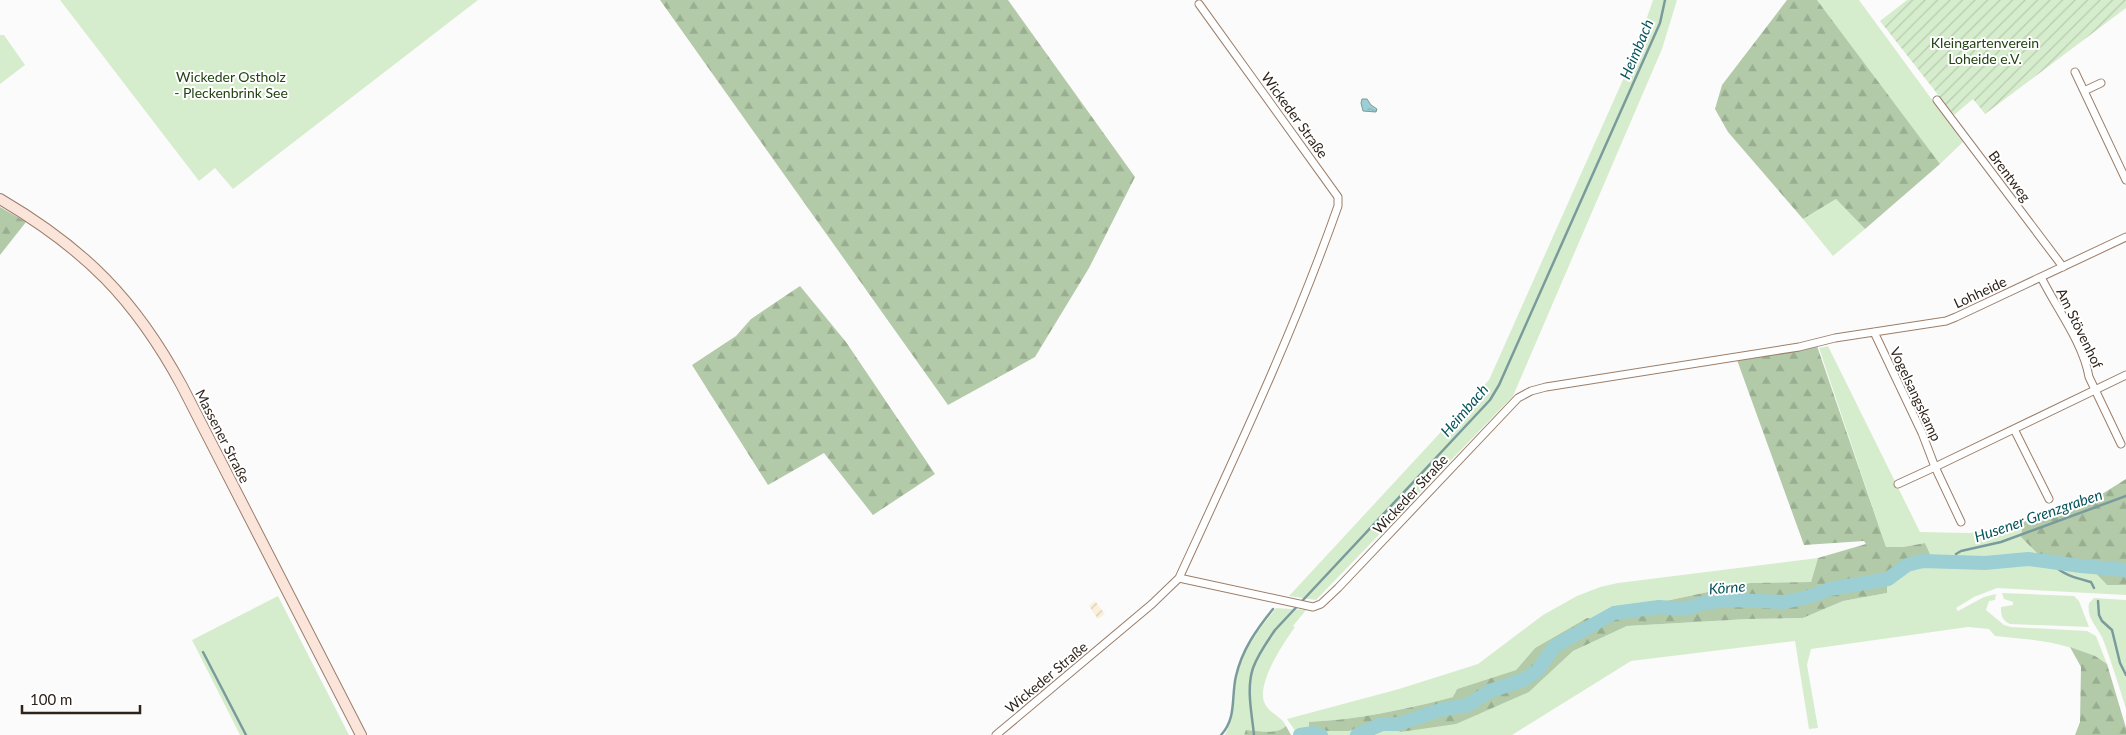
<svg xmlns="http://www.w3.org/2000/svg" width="2126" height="735" viewBox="0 0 2126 735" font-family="Lato,sans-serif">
<defs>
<pattern id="industrial-furrows" width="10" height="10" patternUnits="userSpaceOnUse" patternTransform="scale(1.25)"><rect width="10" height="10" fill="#faf0db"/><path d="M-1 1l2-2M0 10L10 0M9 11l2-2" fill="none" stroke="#d7cebb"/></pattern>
<pattern id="forest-firs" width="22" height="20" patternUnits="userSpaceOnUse" patternTransform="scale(1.25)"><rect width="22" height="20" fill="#b2caa8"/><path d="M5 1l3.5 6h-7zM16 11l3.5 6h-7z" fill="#99ad90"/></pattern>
<pattern id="garden-furrows" width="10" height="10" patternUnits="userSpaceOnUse" patternTransform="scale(1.25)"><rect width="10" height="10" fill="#d6edcd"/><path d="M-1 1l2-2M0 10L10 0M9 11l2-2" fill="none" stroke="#b8cbaf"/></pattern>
<pattern id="water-ripples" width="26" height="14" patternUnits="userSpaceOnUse" patternTransform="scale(1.25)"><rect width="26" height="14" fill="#9bcfd3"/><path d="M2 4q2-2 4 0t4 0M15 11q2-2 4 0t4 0" fill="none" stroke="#86b1b5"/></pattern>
</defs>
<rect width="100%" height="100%" fill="#fbfbfb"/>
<path fill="url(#industrial-furrows)" d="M1095,601L1105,614L1098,619L1089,606Z"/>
<path fill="#d6edcd" d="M60,0H478L233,189L215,168L199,181Z
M1653,0H1677L1662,49L1513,396L1316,600L1289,596L1489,380L1634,55Z
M1817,0H1859L1963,142L1940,164Z
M0,35H4L25,65L0,84Z
M1836,199L1865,229L1833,256L1803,219Z
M1828,346L1920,532L1970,533L2023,522L2021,537L2041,557L2083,560L2107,585H2126V595L1997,588L1974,597L1956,608L1958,611L1984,597L1996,594L1995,600L1989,601L1986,610L2004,625L2011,627L2087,631L2096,636L2107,664C2071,642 2036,640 1995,636L1989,629L1968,627L1811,649L1807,665L1818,728L1809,729L1795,641L1631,661L1512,735H1298L1287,719L1399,689L1478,664L1543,615L1577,596L1600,587L1618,583L1818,558L1811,582L1750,583L1661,602L1606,622L1587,618L1535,648L1516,670L1457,689L1453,697C1402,710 1362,719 1309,722L1349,731L1388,719L1529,692L1573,651L1627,626L1748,619L1803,618L1843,601L1887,593V571L1930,554L1925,543L1903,547H1886L1819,348Z
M2002,593L2074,596L2079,601L2089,627L2010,624C2002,620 2001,616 2001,607L2013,605V602L2004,599Z
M278,596L349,735H240L192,640Z
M2094,598L2126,600V709C2119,686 2112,664 2104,642C2099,627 2086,620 2089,603Z
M1276,608L1306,610L1293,626L1295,627C1284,642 1255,685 1265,704C1270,714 1282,716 1286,726C1277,735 1259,731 1247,730L1244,735H1225C1238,710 1232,692 1239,667C1245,645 1263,625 1276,608Z"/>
<path fill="url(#forest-firs)" d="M660,0H1008L1135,177L1089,268L1035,357L948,405Z
M1787,0H1817L1940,164L1865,229L1836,199L1803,219L1728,132L1715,109L1722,85Z
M0,207L26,222L0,255Z
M800,286L846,342L935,474L873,515L824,453L768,485L692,365L736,336L751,319Z
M1817,346L1886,547H1903L1925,543L1930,554L1887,571V593L1843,601L1803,618L1748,619L1627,626L1573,651L1529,692L1456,724L1400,732L1388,719L1349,731H1309V722C1362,719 1402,710 1453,697L1457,689L1516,670L1535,648L1587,618L1606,622L1661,602L1750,583L1811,582L1818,558L1866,544L1864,541L1804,545L1737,360Z
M2126,479V585H2107L2083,560L2041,557L2021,537L2023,522L2099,496Z
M2070,647L2095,656L2107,664L2126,728V735H2075L2080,722L2081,667Z
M1286,726L1291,735H1244L1246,730C1259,731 1277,735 1286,726Z"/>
<path fill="url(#garden-furrows)" d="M1907,0H2126V8L1985,114L1973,99L1954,115L1880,21Z"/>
<path fill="url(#water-ripples)" stroke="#7a9b9c" d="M1362,99H1367L1371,105L1377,109L1376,112L1363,111L1361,103Z"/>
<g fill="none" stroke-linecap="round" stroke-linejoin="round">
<path stroke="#7a9b9c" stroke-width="2.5" d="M1956,554L1961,551L2001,542L2126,496
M2052,563C2062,575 2076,578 2091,582L2094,588
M2098,601L2099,615L2102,621L2112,630L2120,663L2126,675
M203,652L246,735
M1221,735C1237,718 1231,697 1236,676C1242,650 1256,630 1273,609
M1254,735C1252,714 1246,689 1253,668C1258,654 1267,642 1275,630L1490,400L1499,385L1660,23L1665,0"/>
<path stroke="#9bcfd3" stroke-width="14" d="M1300,735L1313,733L1321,735
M1357,735L1382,724H1399L1440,710L1468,705L1490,691L1523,680L1537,671L1555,646L1614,613L1659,607L1685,609L1704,603L1728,600L1785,602L1808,597L1830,589L1888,579L1907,565L1923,561L1985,563L2028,559L2081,566L2126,570"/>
<defs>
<path id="street" d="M2075,72L2126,180
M2084,91L2101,83
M1937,100L2063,267
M2041,277C2056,308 2083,342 2089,377L2121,444
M1874,332L1922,433L1935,467L2126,375
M2014,429L2049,499
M1898,484L1935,467L1961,522
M1179,578L1313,607L1321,604L1338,588L1518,398L1531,391L1546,387L1799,347L1835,338L1946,321L1956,317L2126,237
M996,735L1152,604L1179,578C1235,456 1293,334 1338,206V197L1199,4"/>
<path id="secondary" d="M0,199C85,249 135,299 182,386L361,735"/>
</defs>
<use href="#street" stroke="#9b7e6a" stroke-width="9"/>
<use href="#secondary" stroke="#9b7e6a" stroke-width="12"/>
<use href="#street" stroke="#fff" stroke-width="7"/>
<use href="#secondary" stroke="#fbe5db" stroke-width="10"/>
</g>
<g text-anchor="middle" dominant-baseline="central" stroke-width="4" stroke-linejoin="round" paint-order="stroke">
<g font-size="14" fill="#234313" stroke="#fff">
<text x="1985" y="42">Kleingartenverein<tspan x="1985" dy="16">Loheide e.V.</tspan></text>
<text x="231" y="76">Wickeder Ostholz<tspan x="231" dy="16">- Pleckenbrink See</tspan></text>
</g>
<g font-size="14" fill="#2e231a" stroke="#fff">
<text transform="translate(1295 115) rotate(54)">Wickeder Straße</text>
<text transform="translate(2010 176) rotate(53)">Brentweg</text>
<text transform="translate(1980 292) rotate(-25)">Lohheide</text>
<text transform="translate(2080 328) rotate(64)">Am Stövenhof</text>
<text transform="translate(1916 394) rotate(65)">Vogelsangskamp</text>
<text transform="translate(223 436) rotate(63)">Massener Straße</text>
<text transform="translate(1410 494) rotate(-47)">Wickeder Straße</text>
<text transform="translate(1046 677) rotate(-40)">Wickeder Straße</text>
</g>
<g font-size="15" font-style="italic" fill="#07545a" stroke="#fff">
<text transform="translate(1636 49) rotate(-67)">Heimbach</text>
<text transform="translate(1464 410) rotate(-49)">Heimbach</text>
<text transform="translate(2038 515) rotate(-19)">Husener Grenzgraben</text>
<text transform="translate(1727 587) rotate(-5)">Körne</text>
</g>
</g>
<path d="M22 705v8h118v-8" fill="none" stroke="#2e231a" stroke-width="2.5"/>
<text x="30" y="705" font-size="15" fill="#2e231a" stroke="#ffffff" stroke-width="4" paint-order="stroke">100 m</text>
</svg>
